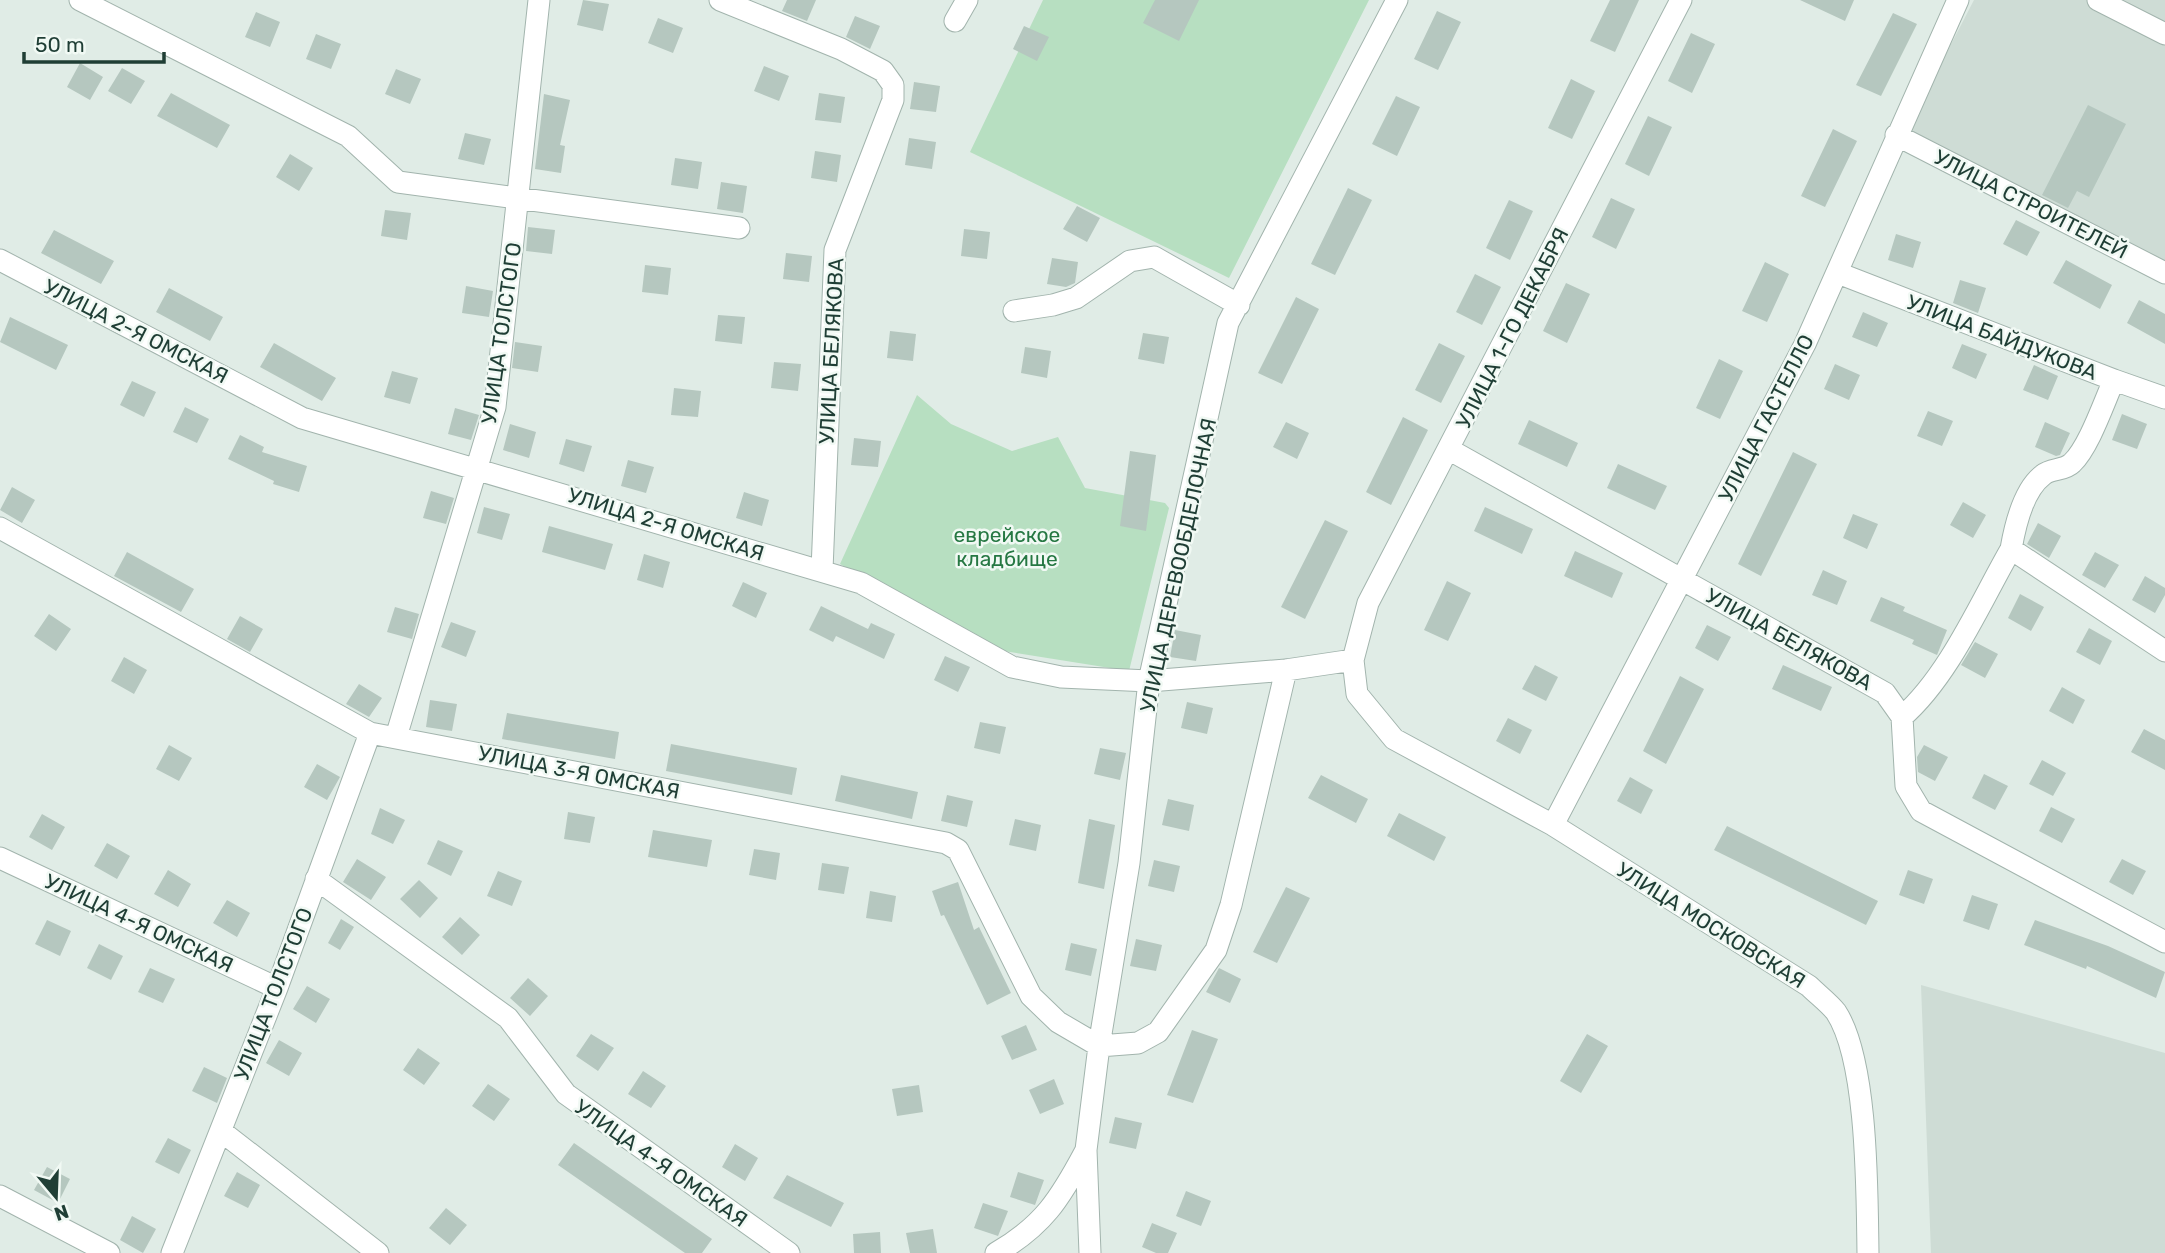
<svg xmlns="http://www.w3.org/2000/svg" width="2165" height="1253" viewBox="0 0 2165 1253" font-family="Rubik,sans-serif">
<rect width="100%" height="100%" fill="#e0ece6"/>
<path fill="#cedcd5" d="M1974,0H2165V261L1905,133Z
M1921,985L2165,1053V1253H1931Z"/>
<path fill="#b7dfc1" d="M1043,0H1369L1229,278L970,152Z
M917,395L951,424L1012,451L1058,437L1085,488L1165,503L1169,508L1129,671L998,650L840,564Z"/>
<path fill="#b5c7bf" d="M583,0L609,4L603,31L577,25Z
M787,0H816L807,21L782,11Z
M1155,0H1199L1179,41L1143,23Z
M1610,0H1639L1615,52L1590,41Z
M1800,0H1854L1845,21Z
M1437,11L1461,22L1438,70L1414,59Z
M256,12L280,22L270,47L245,37Z
M1893,13L1917,24L1881,96L1856,85Z
M855,16L880,26L870,49L846,37Z
M658,18L683,28L673,53L648,43Z
M1024,26L1049,37L1037,61L1013,49Z
M1691,33L1715,44L1692,93L1668,81Z
M316,34L341,44L331,69L306,59Z
M80,63L103,77L90,100L67,87Z
M764,66L789,76L779,101L754,91Z
M122,68L145,81L131,104L108,91Z
M396,69L421,79L410,104L385,94Z
M1571,79L1595,91L1572,139L1548,128Z
M914,82L940,86L936,112L910,109Z
M171,93L230,125L217,148L157,116Z
M819,93L845,97L841,123L815,120Z
M544,94L570,100L560,145L565,146L561,173L535,169Z
M1396,96L1420,107L1397,156L1372,144Z
M2088,105L2126,124L2089,197L2077,191L2068,208L2042,195Z
M1648,116L1672,127L1649,176L1625,164Z
M1833,129L1857,141L1825,207L1801,196Z
M465,133L491,139L484,165L458,159Z
M909,138L936,142L932,169L905,165Z
M815,151L841,155L837,182L811,178Z
M290,154L313,168L299,191L276,177Z
M675,158L702,162L698,189L671,185Z
M721,182L747,186L743,213L717,209Z
M1348,188L1372,200L1335,275L1311,264Z
M1611,198L1635,209L1616,249L1592,237Z
M1509,200L1533,211L1510,260L1486,248Z
M1077,206L1100,218L1087,242L1063,229Z
M385,210L411,213L407,240L381,236Z
M2016,220L2040,232L2027,256L2003,244Z
M528,227L555,230L552,254L526,251Z
M964,229L990,232L987,259L961,256Z
M54,230L114,261L101,284L41,253Z
M1896,234L1921,242L1913,268L1888,260Z
M786,253L812,256L809,282L783,279Z
M1052,258L1078,262L1075,283L1066,287L1047,284Z
M2066,260L2112,285L2100,309L2053,283Z
M1765,262L1789,274L1767,322L1742,311Z
M645,265L671,268L668,295L642,292Z
M1475,274L1501,287L1482,325L1456,312Z
M1960,280L1986,288L1978,313L1953,303Z
M1566,283L1590,294L1567,343L1543,331Z
M466,286L493,291L489,317L462,313Z
M169,288L223,317L210,341L156,312Z
M1296,297L1319,309L1282,384L1258,373Z
M2139,300L2165,314V344L2127,323Z
M1863,312L1888,323L1877,347L1852,337Z
M718,315L745,317L742,344L715,341Z
M10,317L68,345L56,370L0,342Z
M890,331L916,334L913,361L887,358Z
M1143,333L1169,337L1164,364L1138,359Z
M515,342L542,346L538,372L512,368Z
M274,343L336,378L322,401L260,367Z
M1439,343L1465,356L1441,403L1415,390Z
M1962,344L1987,354L1976,379L1952,368Z
M1025,347L1051,351L1047,378L1021,373Z
M1719,359L1743,371L1720,419L1696,408Z
M774,362L801,364L798,391L771,388Z
M1835,364L1860,375L1849,400L1824,389Z
M2034,365L2058,376L2048,400L2023,390Z
M392,371L418,378L410,404L384,397Z
M132,381L156,392L144,417L120,405Z
M674,388L701,391L698,417L671,415Z
M185,407L209,419L197,443L173,432Z
M455,408L479,415L471,440L448,434Z
M1928,411L1953,421L1942,446L1917,436Z
M2122,414L2147,424L2137,449L2112,440Z
M1403,417L1428,430L1391,505L1366,492Z
M1529,420L1578,443L1567,467L1518,444Z
M1286,422L1309,433L1297,459L1273,447Z
M2045,422L2070,433L2060,455L2056,456L2035,447Z
M510,424L536,432L529,458L503,450Z
M240,435L264,447L262,452L307,466L299,492L273,484L274,481L228,459Z
M854,438L881,441L878,467L851,465Z
M566,439L592,446L584,472L559,464Z
M1130,451L1156,455L1146,531L1120,526Z
M1793,452L1817,464L1761,576L1738,564Z
M628,460L654,467L646,493L621,486Z
M1618,464L1667,486L1655,510L1607,488Z
M12,487L35,500L22,523L0,510Z
M431,491L454,498L446,524L423,518Z
M744,492L769,500L762,526L736,518Z
M1963,502L1986,515L1973,538L1950,525Z
M484,507L510,514L502,540L477,533Z
M1485,507L1533,529L1522,554L1474,531Z
M1853,514L1878,524L1867,549L1843,538Z
M1325,520L1348,531L1305,619L1281,607Z
M2038,523L2061,536L2049,558L2027,544Z
M549,526L613,544L605,570L542,552Z
M1575,551L1623,573L1612,598L1564,576Z
M127,552L194,589L181,612L114,576Z
M2095,552L2119,565L2105,588L2082,575Z
M644,554L670,562L663,588L637,580Z
M1823,570L1847,581L1837,605L1812,595Z
M2145,576L2165,588V595L2155,613L2132,600Z
M1447,581L1471,593L1448,641L1424,630Z
M743,582L767,593L756,618L732,606Z
M2020,594L2044,607L2031,631L2008,618Z
M1881,597L1905,607L1903,611L1947,630L1937,655L1912,644L1914,640L1870,621Z
M821,606L868,629L871,623L895,634L884,659L836,636L833,642L809,630Z
M395,607L419,614L412,639L387,632Z
M49,614L71,629L56,651L34,636Z
M240,616L263,629L250,652L227,639Z
M451,622L476,631L466,657L441,647Z
M1707,625L1731,637L1718,661L1695,648Z
M2089,628L2112,641L2100,665L2076,652Z
M1175,630L1201,635L1196,661L1170,657Z
M1975,642L1998,654L1985,678L1961,665Z
M945,656L970,667L958,692L934,680Z
M124,657L147,670L134,694L111,681Z
M1535,665L1558,677L1546,701L1522,689Z
M1783,665L1832,687L1821,711L1772,689Z
M1680,676L1704,689L1666,764L1643,751Z
M359,684L382,698L369,717L346,704Z
M2062,687L2085,700L2073,724L2049,711Z
M430,700L457,704L452,731L426,727Z
M1187,702L1213,708L1207,734L1181,728Z
M507,713L619,732L615,759L502,739Z
M1508,718L1532,730L1520,754L1496,741Z
M980,722L1006,727L1000,754L974,748Z
M2144,729L2165,740V770L2131,752Z
M671,744L797,768L792,795L666,771Z
M169,745L192,758L179,781L156,769Z
M1924,745L1948,757L1935,781L1918,772L1917,757Z
M1100,748L1126,753L1120,780L1094,774Z
M2042,760L2066,773L2053,796L2029,784Z
M317,764L340,777L327,800L304,787Z
M1984,774L2008,786L1995,810L1972,798Z
M841,775L918,792L912,819L835,801Z
M1321,775L1368,799L1356,823L1308,798Z
M1630,777L1653,790L1641,814L1617,801Z
M947,795L973,801L967,827L941,821Z
M1168,799L1194,805L1189,831L1162,825Z
M2051,807L2075,819L2062,843L2039,831Z
M380,808L405,820L393,844L371,834Z
M568,812L595,817L590,843L564,839Z
M1399,813L1446,837L1434,861L1387,836Z
M42,814L65,827L52,850L29,837Z
M1015,819L1041,825L1036,851L1009,845Z
M1089,819L1115,825L1104,889L1078,883Z
M1727,826L1878,901L1866,925L1714,850Z
M653,830L712,840L707,867L648,857Z
M438,840L463,851L451,876L427,864Z
M107,843L130,856L117,879L94,866Z
M754,849L780,853L776,880L749,875Z
M357,859L386,877L371,900L343,882Z
M2122,859L2146,871L2133,895L2109,882Z
M1154,860L1180,866L1174,892L1148,886Z
M822,863L849,867L844,894L818,890Z
M168,870L191,884L178,907L154,894Z
M1908,870L1933,879L1924,904L1899,895Z
M498,871L522,881L512,906L487,896Z
M419,880L438,898L420,918L400,899Z
M958,882L974,930L979,927L1011,993L987,1005L944,915L941,916L932,891Z
M1286,887L1310,898L1277,963L1253,952Z
M870,891L896,896L892,922L866,918Z
M1972,895L1998,904L1989,930L1963,921Z
M227,900L250,913L237,937L213,923Z
M460,917L480,935L462,955L442,937Z
M341,919L354,927L340,950L328,943Z
M47,920L71,931L60,956L35,944Z
M2035,920L2108,946L2165,972L2156,998L2087,966L2086,969L2024,945Z
M1136,939L1162,945L1156,971L1130,966Z
M1071,943L1097,949L1091,976L1065,970Z
M99,944L123,956L111,980L87,968Z
M150,968L175,979L163,1003L138,992Z
M1219,968L1241,979L1230,1003L1206,992Z
M528,978L548,996L530,1016L510,998Z
M307,986L330,999L316,1023L293,1009Z
M1026,1025L1037,1050L1012,1060L1001,1036Z
M1192,1030L1218,1039L1193,1103L1167,1095Z
M591,1034L614,1048L598,1071L576,1056Z
M1587,1034L1608,1046L1581,1093L1560,1081Z
M279,1040L302,1053L289,1076L266,1063Z
M418,1048L440,1063L424,1085L403,1070Z
M204,1067L227,1078L217,1103L192,1091Z
M643,1071L666,1086L651,1108L628,1094Z
M1054,1079L1064,1104L1040,1114L1029,1090Z
M488,1084L510,1099L494,1121L472,1106Z
M919,1085L923,1112L897,1116L892,1089Z
M1115,1117L1142,1123L1136,1149L1109,1143Z
M168,1138L191,1150L179,1174L155,1162Z
M574,1143L712,1239L702,1253H685L558,1165Z
M735,1144L758,1158L745,1181L722,1167Z
M47,1167L70,1179L58,1203L34,1190Z
M237,1172L260,1185L248,1208L224,1196Z
M1018,1172L1044,1180L1035,1205L1010,1197Z
M787,1175L844,1203L831,1227L773,1198Z
M1186,1191L1211,1201L1201,1226L1176,1216Z
M983,1203L1008,1211L998,1236L974,1228Z
M446,1208L467,1225L450,1245L429,1228Z
M132,1216L156,1229L143,1253L120,1240Z
M1152,1223L1177,1233L1168,1253H1156L1142,1247Z
M933,1229L937,1253H910L906,1233Z
M880,1232L881,1253H854L853,1234Z"/>
<g fill="none" stroke-linecap="round" stroke-linejoin="round">
<defs>
<path id="minor" d="M80,0L348,136L398,182L739,228
M720,0L841,49L883,71L893,85V100L835,250L822,570
M1681,0L1368,603L1353,660L1357,694L1394,739L1553,825L1809,986C1817,994 1829,1003 1836,1012C1868,1061 1867,1193 1868,1253
M2098,0L2165,34
M955,21L967,0
M1896,135L2165,273
M0,260L302,418L861,583L1012,667L1061,677L1149,681L1286,670L1353,660
M1838,273L2114,380C2104,402 2089,447 2072,463C2064,471 2051,468 2043,475C2023,490 2015,526 2011,549L2165,651
M1014,311L1053,305L1076,298L1130,261L1154,257L1239,305
M2114,380L2165,398
M1450,450L1885,693L1902,717L1906,786L1921,811L2165,942
M0,528L370,733L946,843L958,850L1031,996L1058,1022L1099,1046L1138,1043L1158,1032L1216,950L1231,905L1286,670
M1902,717C1949,676 1980,603 2011,549
M396,737L495,407L539,0
M1553,825L1805,344L1958,0
M0,858L277,988
M316,879L508,1018L566,1094L789,1253
M221,1131L378,1253
M0,1196L109,1253
M172,1253L277,988L370,733
M996,1253C1043,1226 1060,1199 1085,1152
M1090,1253L1086,1150L1099,1046L1129,863L1149,681L1228,323L1397,0"/>
</defs>
<use href="#minor" stroke="#a2b4ad" stroke-width="23"/>
<use href="#minor" stroke="#fff" stroke-width="21"/>
</g>
<g text-anchor="middle" dominant-baseline="central" stroke-width="5" stroke-linejoin="round" paint-order="stroke">
<g font-size="21" fill="#1f3e35" stroke="#f1f9f4">
<text transform="translate(2031 204) rotate(27)">УЛИЦА СТРОИТЕЛЕЙ</text>
<text transform="translate(1512 328) rotate(-63)">УЛИЦА 1-ГО ДЕКАБРЯ</text>
<text transform="translate(136 331) rotate(27)">УЛИЦА 2-Я ОМСКАЯ</text>
<text transform="translate(501 333) rotate(-82)">УЛИЦА ТОЛСТОГО</text>
<text transform="translate(2002 337) rotate(21)">УЛИЦА БАЙДУКОВА</text>
<text transform="translate(831 351) rotate(-87)">УЛИЦА БЕЛЯКОВА</text>
<text transform="translate(1766 418) rotate(-63)">УЛИЦА ГАСТЕЛЛО</text>
<text transform="translate(666 524) rotate(17)">УЛИЦА 2-Я ОМСКАЯ</text>
<text transform="translate(1178 565) rotate(-78)">УЛИЦА ДЕРЕВООБДЕЛОЧНАЯ</text>
<text transform="translate(1789 639) rotate(29)">УЛИЦА БЕЛЯКОВА</text>
<text transform="translate(579 772) rotate(11)">УЛИЦА 3-Я ОМСКАЯ</text>
<text transform="translate(139 923) rotate(25)">УЛИЦА 4-Я ОМСКАЯ</text>
<text transform="translate(1711 925) rotate(32)">УЛИЦА МОСКОВСКАЯ</text>
<text transform="translate(273 994) rotate(-69)">УЛИЦА ТОЛСТОГО</text>
<text transform="translate(661 1163) rotate(35)">УЛИЦА 4-Я ОМСКАЯ</text>
</g>
<g font-size="21" fill="#267843" stroke="#f1f9f4">
<text x="1007" y="534">еврейское<tspan x="1007" dy="24">кладбище</tspan></text>
</g>
</g>
<g transform="translate(56 1197) rotate(161)" stroke="#f1f9f4" stroke-width="5" paint-order="stroke">
<path d="M0-5L12 26L0 18L-12 26Z" fill="#1f3e35"/>
<text y="-10" font-size="19" font-weight="bold" text-anchor="middle" fill="#1f3e35">N</text>
</g>
<path d="M24 52v10h140v-10" fill="none" stroke="#1f3e35" stroke-width="3.5"/>
<text x="35" y="52" font-size="21" fill="#1f3e35" stroke="#f1f9f4" stroke-width="5" paint-order="stroke">50 m</text>
</svg>
